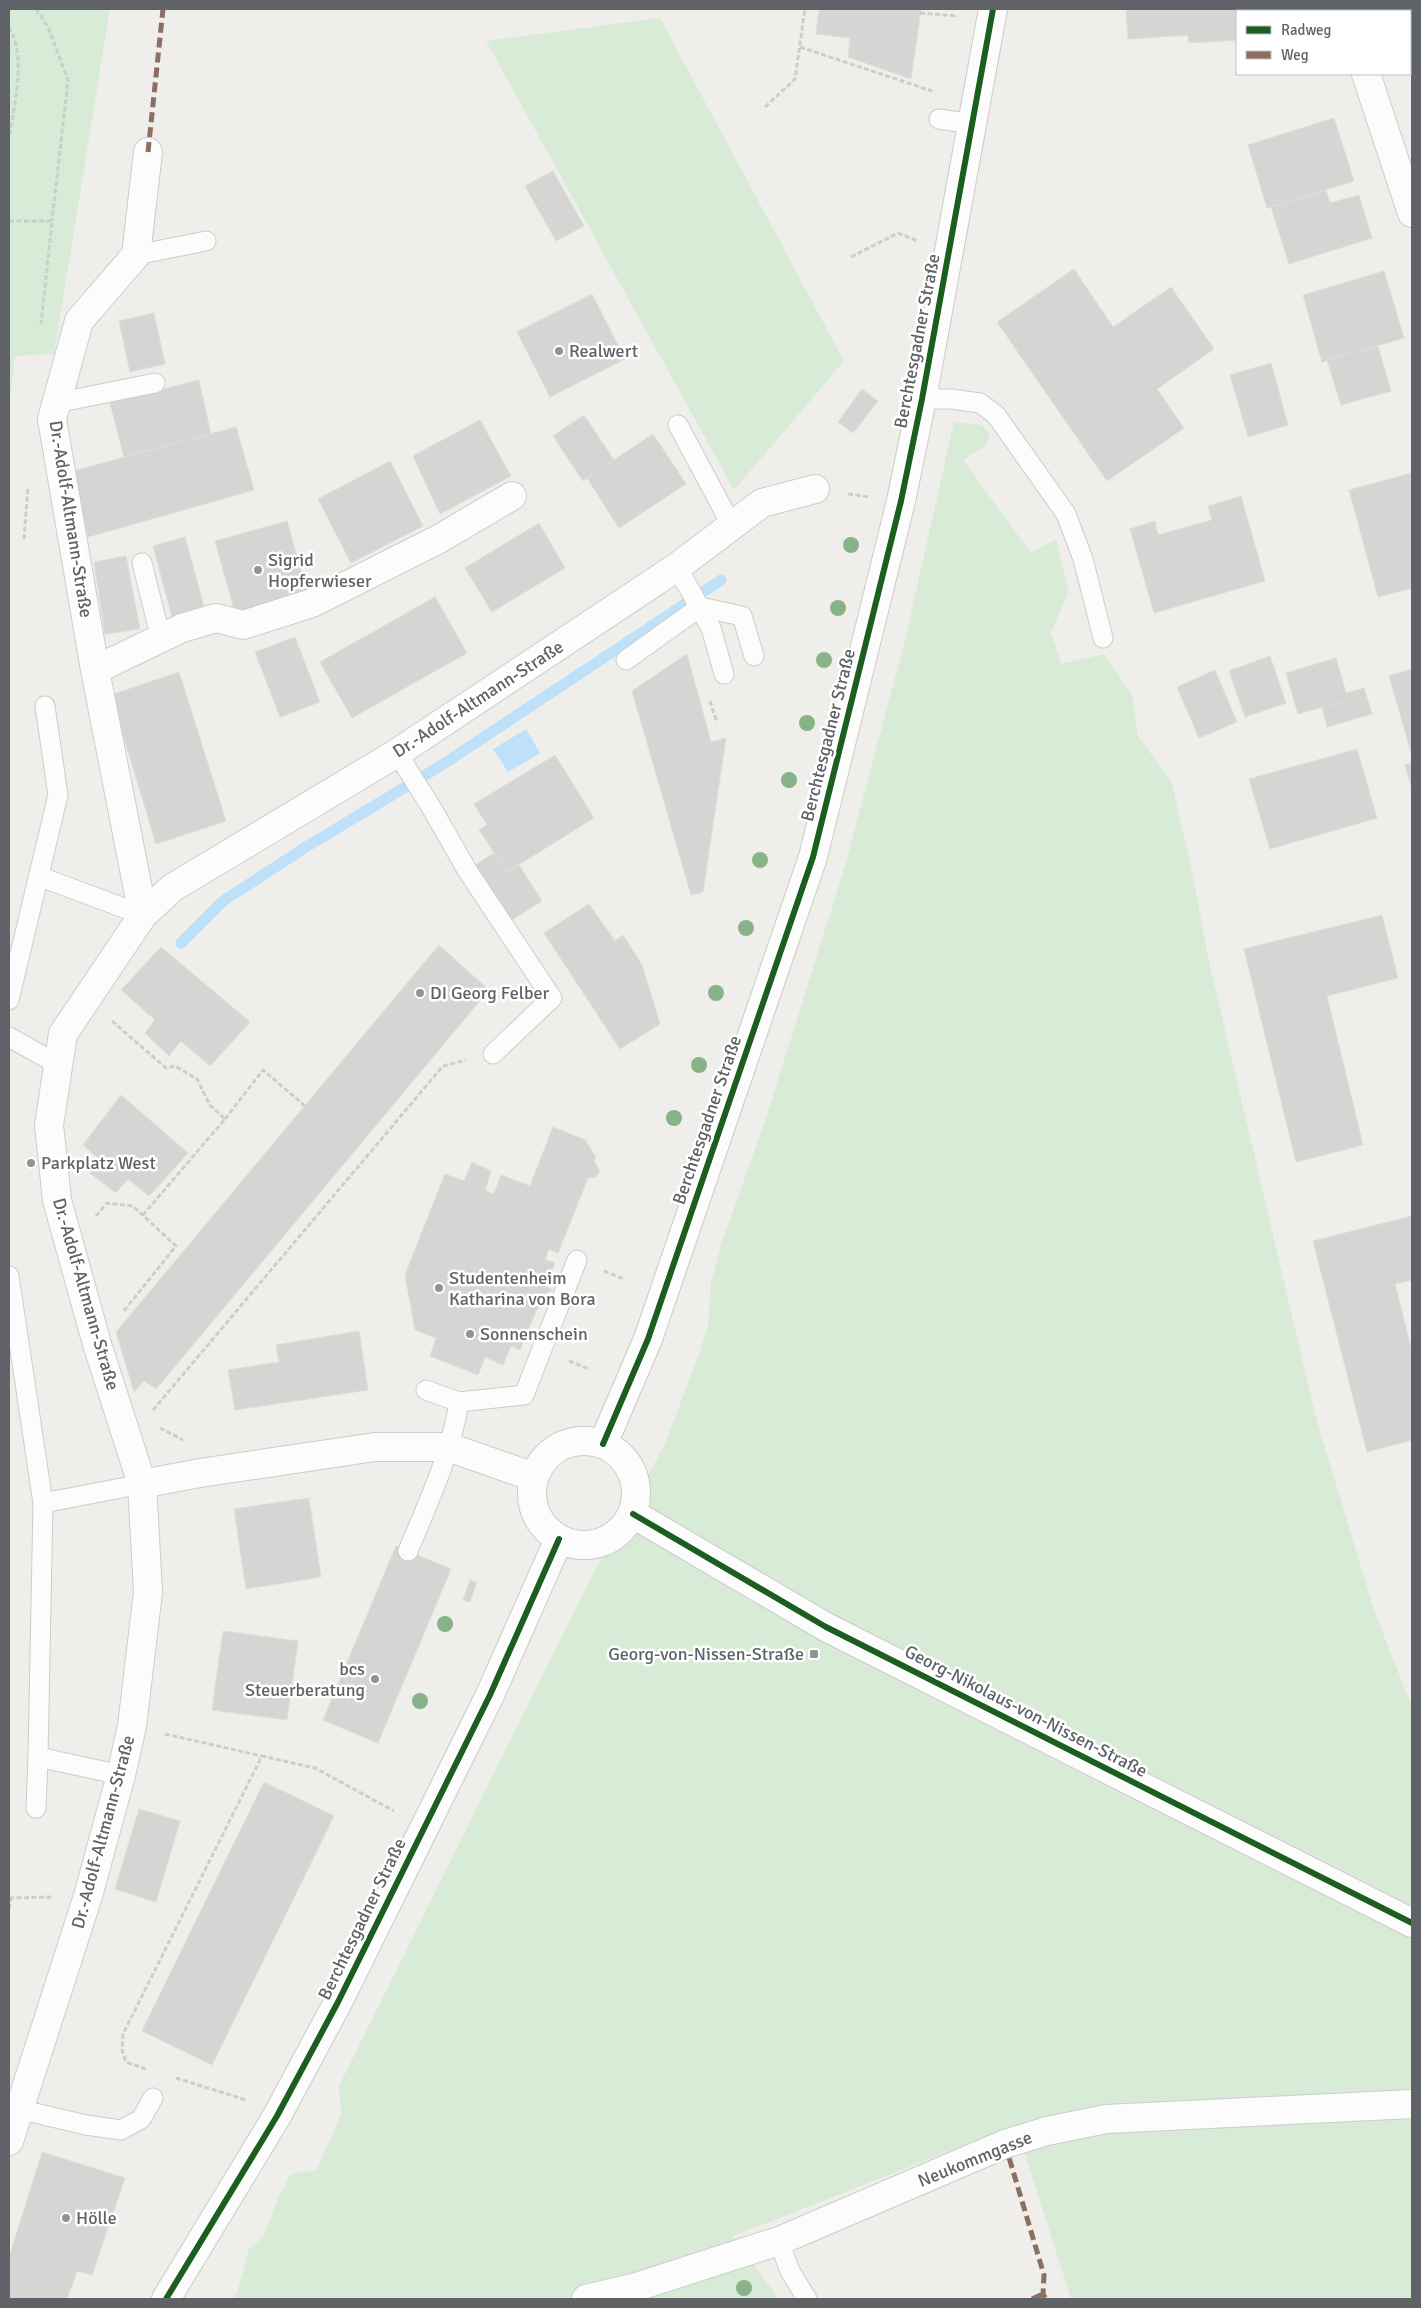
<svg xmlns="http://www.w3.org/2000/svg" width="1421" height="2308" viewBox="0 0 1421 2308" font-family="Signika,sans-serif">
<rect width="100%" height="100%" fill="#efeeea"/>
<path fill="#d8ebd6" d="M9,9H110L54,354L15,356L9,409Z
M660,18L844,361L734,490L486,41Z
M954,422L982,425L990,434L986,445L963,460L1031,553L1056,539L1069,591L1051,632L1061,664L1104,654L1132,695L1138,736L1171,781L1190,860L1209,962L1316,1418L1375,1613L1412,1707V2299H1071L1016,2125L733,2236L779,2299H232L237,2293L249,2249L264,2236L277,2200L291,2174L317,2170L341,2114L339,2086L592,1576L664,1446L700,1352L708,1325L711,1283L722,1242L766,1118L845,866L905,640Z"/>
<path fill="#bfe0f9" d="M526,729L540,753L508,772L493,749Z"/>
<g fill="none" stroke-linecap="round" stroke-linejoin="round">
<path stroke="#bfe0f9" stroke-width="11" d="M181,943L223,901L306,847L442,765L721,580"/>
</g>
<path fill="#d6d5d3" stroke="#deddd9" d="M819,9H921L911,79L848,57L850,38L816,34Z
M1126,9H1285V11H1237V40L1189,43L1188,35L1128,39Z
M1334,118L1354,181L1267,208L1248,145Z
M553,171L584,226L556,241L525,186Z
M1326,190L1330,203L1359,195L1372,238L1289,264L1271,207Z
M1074,269L1113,327L1171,287L1214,349L1157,389L1184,428L1107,481L997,322Z
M1384,271L1404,338L1322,362L1303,295Z
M592,294L625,359L550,397L517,332Z
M154,313L165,364L130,372L119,321Z
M1378,346L1391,391L1341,405L1327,360Z
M1271,363L1288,425L1248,437L1230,375Z
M199,380L211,434L124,457L110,403Z
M862,389L878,401L853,433L838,422Z
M584,415L614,460L583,481L553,436Z
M480,420L511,476L440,514L413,456Z
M236,427L254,490L88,537L70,472Z
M653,434L686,484L619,528L587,478Z
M390,461L423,526L351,563L318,499Z
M1412,473V588L1378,597L1349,490Z
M1241,496L1265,581L1154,613L1130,529L1155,521L1158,535L1212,520L1208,506Z
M287,521L307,592L235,613L215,541Z
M539,523L565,568L492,612L465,568Z
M185,537L206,614L174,624L153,546Z
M126,556L140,629L105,634L94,562Z
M435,597L467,653L352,718L320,662Z
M295,637L320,702L280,717L255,652Z
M687,654L711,742L726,738L703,892L691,895L632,691Z
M1270,656L1286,703L1245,717L1229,671Z
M1336,658L1348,700L1298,714L1286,673Z
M1412,669V755L1389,676Z
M1215,670L1237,722L1199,738L1177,687Z
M179,672L226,821L156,844L111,695Z
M1364,688L1372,714L1327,727L1322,707L1348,700L1346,693Z
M1357,749L1377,818L1270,849L1249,779Z
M555,755L594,818L507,872L479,830L487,825L474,804Z
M1412,763V790L1405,765Z
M494,853L507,872L519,865L542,901L508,922L472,867Z
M589,904L615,941L623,935L642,965L660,1024L620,1049L544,933Z
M1382,915L1398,978L1327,996L1363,1145L1296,1162L1244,949Z
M439,945L489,990L156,1389L144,1381L134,1392L116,1332Z
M161,947L250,1022L210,1066L181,1041L169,1056L145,1033L155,1020L121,990Z
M121,1095L188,1153L149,1196L128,1179L116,1193L90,1173L100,1160L83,1145Z
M553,1127L585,1140L596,1157L594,1161L600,1171L596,1177L588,1178L558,1253L549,1249L545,1260L555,1263L551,1273L559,1276L548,1281L545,1287L553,1290L542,1295L539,1301L547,1304L537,1309L520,1350L511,1346L503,1365L485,1357L478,1375L430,1356L436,1338L415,1330L405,1275L445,1174L464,1181L472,1162L491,1171L485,1190L494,1194L501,1175L530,1186Z
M1412,1216V1280L1395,1284L1412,1352V1440L1367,1452L1313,1241Z
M359,1331L368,1390L235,1410L228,1370L279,1362L276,1345Z
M309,1498L321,1577L246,1589L234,1509Z
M396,1546L451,1569L378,1743L323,1720Z
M470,1580L477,1582L470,1602L463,1600Z
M223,1631L298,1641L287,1720L212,1710Z
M264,1782L334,1816L212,2065L142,2031Z
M139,1809L180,1821L156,1902L115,1889Z
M42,2152L125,2178L92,2275L77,2271L67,2299H9V2258Z"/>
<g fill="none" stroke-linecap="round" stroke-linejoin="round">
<defs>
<path id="lane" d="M939,119L973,124
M136,255L206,241
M922,399H951L980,403L996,415L1066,514L1083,559L1103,638
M56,403L155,383
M678,425L732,526
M142,563L161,639
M677,567L711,628L724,674
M626,660L700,607L742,616L754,656
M397,753L431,807L467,870L552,998L493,1054
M38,876L143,915
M9,1000L58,795L45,706
M9,1037L59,1065
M9,1276L43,1503L38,1757L121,1775
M426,1390L459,1402L524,1395L577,1260
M43,1503L142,1484
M408,1551C428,1503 451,1454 459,1402
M36,1808L38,1757
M18,2109L86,2125L121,2130L141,2119L153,2098
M779,2241L790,2271L807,2299"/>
<path id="street" d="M1344,9L1345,11
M1366,74L1412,213
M95,670L52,419L79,321L136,255L148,152
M143,915L95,670L182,628L216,618L243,625L312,603L439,539L512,496
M142,1484L200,1473L375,1447H448L534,1477
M633,1514L826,1627L1412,1923
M9,2141L88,1896L121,1775L132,1726L148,1592L142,1484L97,1344L57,1200L49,1125L63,1034L143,915L172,888L397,753L677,567L762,503L815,489
M586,2299L633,2288L779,2241L1005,2144L1047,2131L1106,2119L1412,2104"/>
<path id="secondary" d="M532 1493a52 52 0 1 1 104 0a52 52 0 1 1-104 0Z
M603,1444L648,1339L813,857L901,501L922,399L993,9
M166,2299L277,2116L338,2002L490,1695L559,1539"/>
</defs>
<use href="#lane" stroke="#cbcccc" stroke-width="21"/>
<use href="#street" stroke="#cbcccc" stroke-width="30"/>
<use href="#secondary" stroke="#cacacb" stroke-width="30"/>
<path stroke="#cacfcc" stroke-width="3" stroke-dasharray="5 2.5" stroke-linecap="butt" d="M36,9L48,27L68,80L52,221
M1401,9L1402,11
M920,13L958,16
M9,27C27,55 14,107 9,138
M1410,30L1412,36
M800,47L932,91
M765,107L795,79L805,9
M9,221H52L41,324
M851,257L898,233L918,241
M848,494L869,497
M24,539L28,487
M710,701L717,723
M112,1021L166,1068L175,1066L197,1079L210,1105L225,1119L143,1215
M225,1119L263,1070L305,1106
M96,1216L107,1203L133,1206L176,1246L123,1312
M604,1271L624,1279
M569,1361L589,1369
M153,1410L443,1066L466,1060
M160,1428L183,1440
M165,1734L262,1756
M9,1898L52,1897
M9,1909L11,1898
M146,2069L126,2062L122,2050L123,2034L262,1756L315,1768L394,1811
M176,2078L246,2100"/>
<use href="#lane" stroke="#fdfcfc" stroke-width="19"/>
<use href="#street" stroke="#fdfcfc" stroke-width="28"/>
<use href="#secondary" stroke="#fdfcfc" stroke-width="28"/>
<path stroke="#8d6e63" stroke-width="5" stroke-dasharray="10 5" stroke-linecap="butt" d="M148,152L163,9
M1005,2144L1044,2275L1043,2294L1046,2299
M1032,2299L1043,2294"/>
<defs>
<path id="cycleway" d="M603,1444L648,1339L813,857L901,501L922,399L993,9
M633,1514L826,1627L1412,1923
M166,2299L277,2116L338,2002L490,1695L559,1539"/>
</defs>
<use href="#cycleway" stroke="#fff" stroke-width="9"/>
<use href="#cycleway" stroke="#1b5e20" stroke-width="6"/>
</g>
<g fill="#88b388">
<circle cx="851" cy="545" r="8"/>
<circle cx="838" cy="608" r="8"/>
<circle cx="824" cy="660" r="8"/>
<circle cx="807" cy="723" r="8"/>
<circle cx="789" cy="780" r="8"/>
<circle cx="760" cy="860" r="8"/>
<circle cx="746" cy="928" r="8"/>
<circle cx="716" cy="993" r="8"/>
<circle cx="699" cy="1065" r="8"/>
<circle cx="674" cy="1118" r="8"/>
<circle cx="445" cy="1624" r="8"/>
<circle cx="420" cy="1701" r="8"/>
<circle cx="744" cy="2288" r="8"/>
</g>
<g fill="#919496" stroke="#fff" stroke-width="2">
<circle cx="559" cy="351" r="5"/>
<circle cx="258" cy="570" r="5"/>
<circle cx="420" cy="993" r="5"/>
<circle cx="31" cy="1163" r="5"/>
<circle cx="439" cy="1288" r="5"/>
<circle cx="470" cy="1334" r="5"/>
<rect x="809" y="1649" width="10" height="10" rx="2.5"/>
<circle cx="375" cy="1679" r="5"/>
<circle cx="66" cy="2218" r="5"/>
</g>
<g text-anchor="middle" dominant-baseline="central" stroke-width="5" stroke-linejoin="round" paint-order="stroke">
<g font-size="18" fill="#5f6368" stroke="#fff">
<text transform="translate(917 341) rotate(-79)">Berchtesgadner Straße</text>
<text transform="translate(71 519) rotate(81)">Dr.-Adolf-Altmann-Straße</text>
<text transform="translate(478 699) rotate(-33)">Dr.-Adolf-Altmann-Straße</text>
<text transform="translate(828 735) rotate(-76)">Berchtesgadner Straße</text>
<text transform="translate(707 1120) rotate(-71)">Berchtesgadner Straße</text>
<text transform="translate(86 1294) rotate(74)">Dr.-Adolf-Altmann-Straße</text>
<text transform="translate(1026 1711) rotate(27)">Georg-Nikolaus-von-Nissen-Straße</text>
<text transform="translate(103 1832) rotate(-75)">Dr.-Adolf-Altmann-Straße</text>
<text transform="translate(362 1919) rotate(-64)">Berchtesgadner Straße</text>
<text transform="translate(975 2159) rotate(-22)">Neukommgasse</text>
</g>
<g font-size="18" fill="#5f6368" stroke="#fff" text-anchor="start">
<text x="569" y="351">Realwert</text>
<text x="268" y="560">Sigrid<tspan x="268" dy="21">Hopferwieser</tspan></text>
<text x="430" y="993">DI Georg Felber</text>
<text x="41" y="1163">Parkplatz West</text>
<text x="449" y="1278">Studentenheim<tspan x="449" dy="21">Katharina von Bora</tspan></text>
<text x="480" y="1334">Sonnenschein</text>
<text x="804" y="1654" text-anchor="end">Georg-von-Nissen-Straße</text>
<text x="365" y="1669" text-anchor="end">bcs<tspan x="365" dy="21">Steuerberatung</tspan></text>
<text x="76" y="2218">Hölle</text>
</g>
</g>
<rect width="1421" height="2308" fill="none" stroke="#5f6368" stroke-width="20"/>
<rect x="1236" y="10" width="175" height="65" fill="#ffffff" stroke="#bfc1c3"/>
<rect x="1246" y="26" width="25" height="8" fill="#1b5e20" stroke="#bfc1c3"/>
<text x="1281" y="35" font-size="15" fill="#5f6368">Radweg</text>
<rect x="1246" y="51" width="25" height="8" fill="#8d6e63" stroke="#bfc1c3"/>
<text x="1281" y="60" font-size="15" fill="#5f6368">Weg</text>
</svg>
